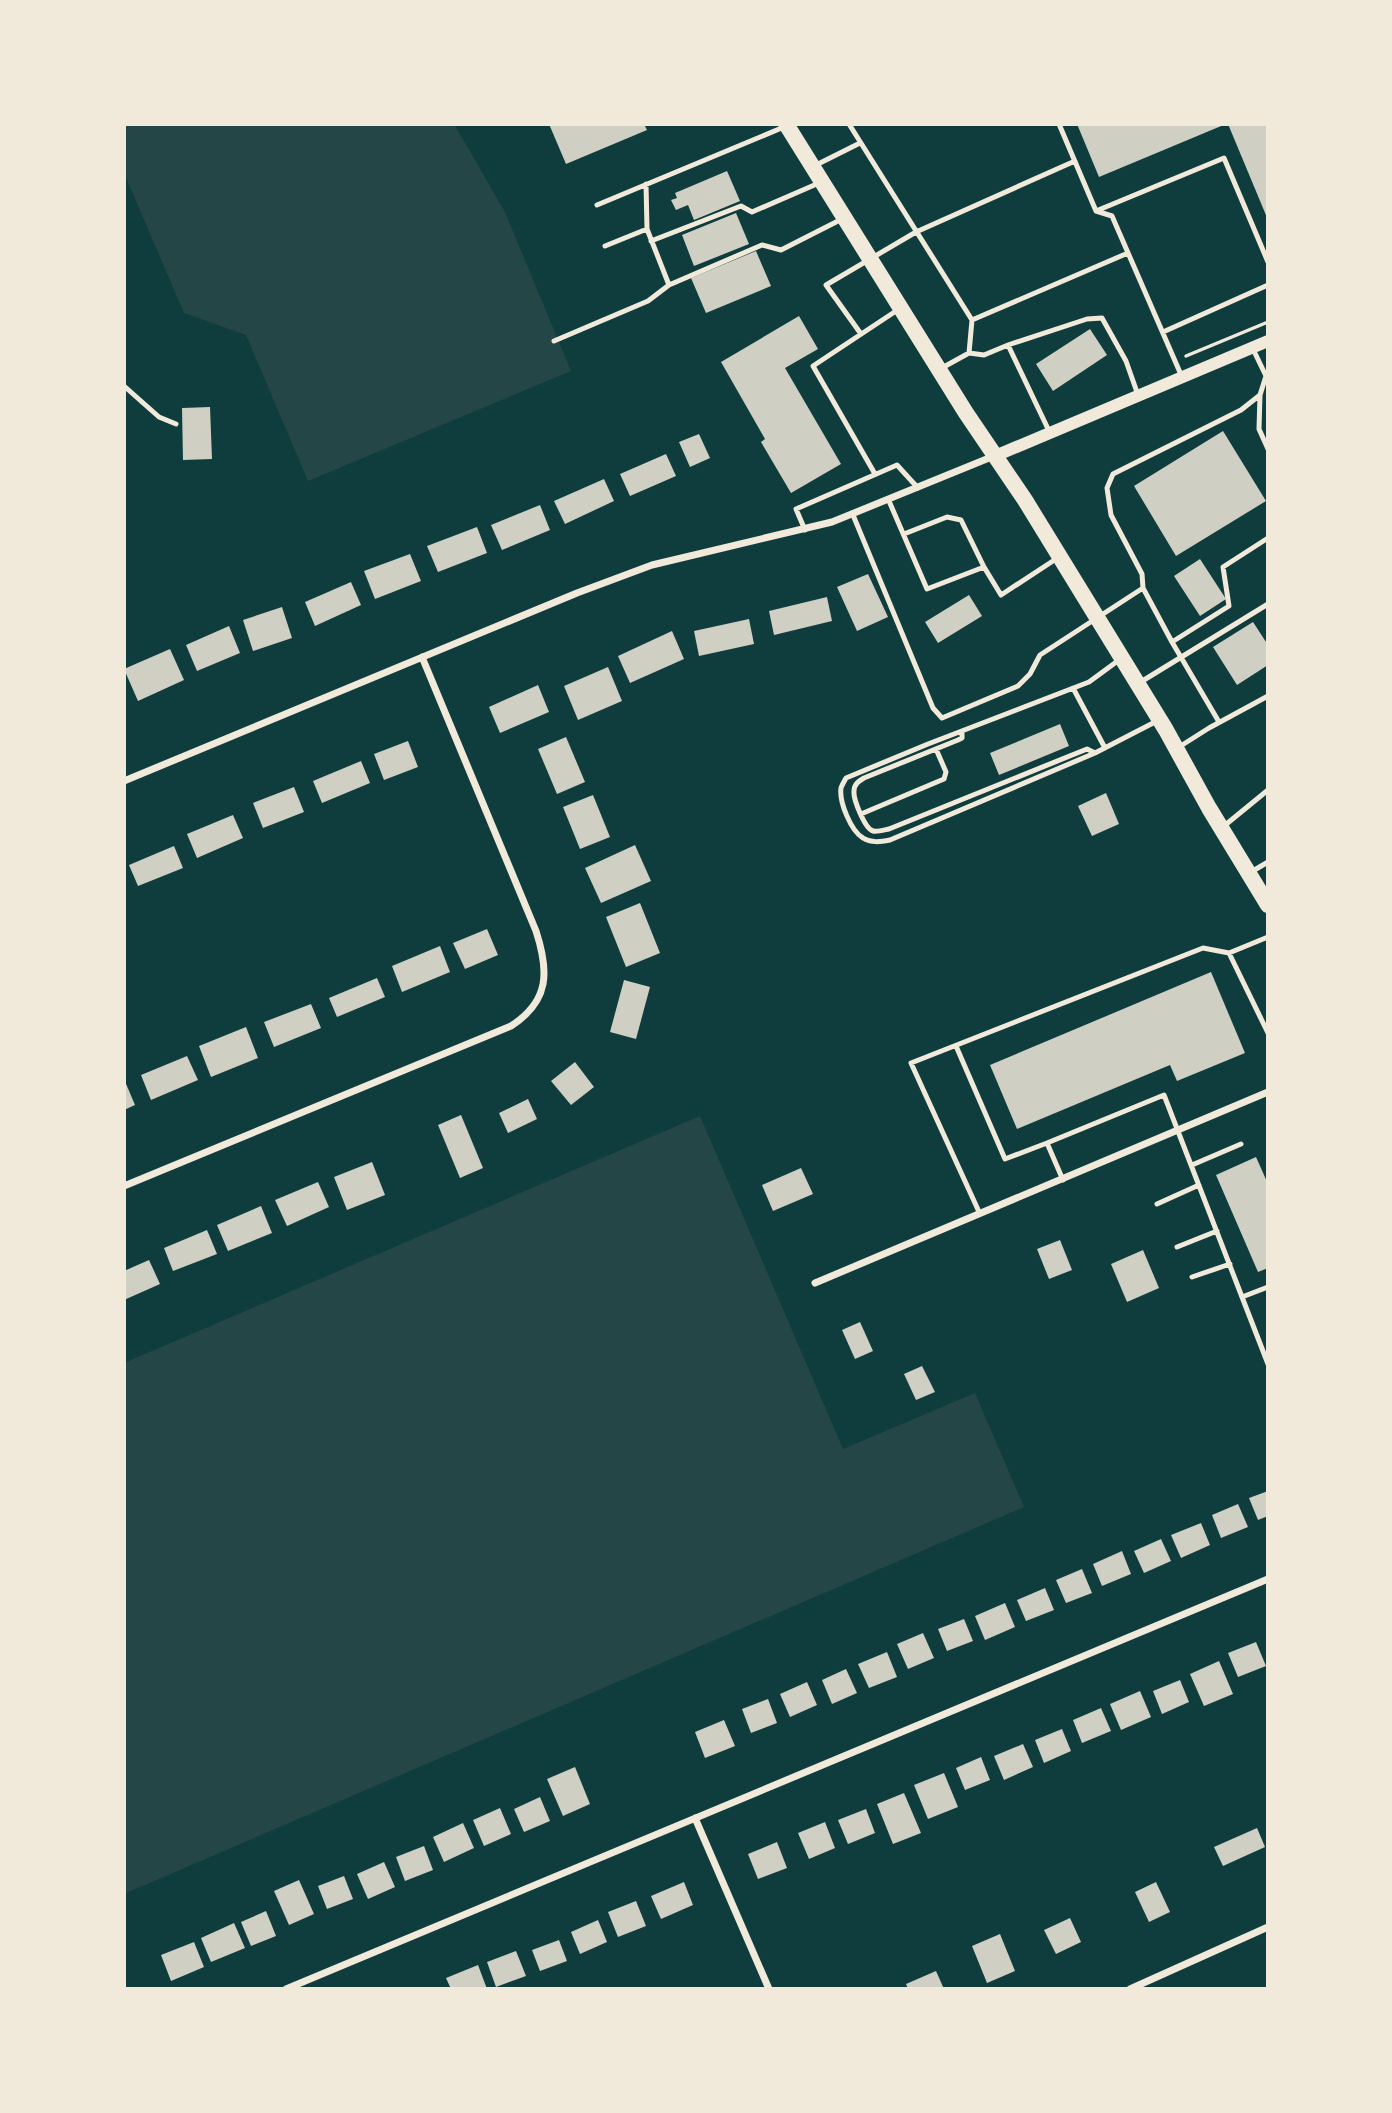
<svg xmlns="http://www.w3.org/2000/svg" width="1392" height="2113" viewBox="0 0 1392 2113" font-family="'Fira Sans',sans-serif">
<rect width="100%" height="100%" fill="#0f3d3e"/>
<path fill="#244646" d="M124,124H454L505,212L571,371L308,481L246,335L184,313L124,173Z
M700,1116L843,1449L975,1393L1024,1507L124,1894V1363Z"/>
<path fill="#cfcfc3" d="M549,124H644L647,130L566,164Z
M1077,124H1226L1099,177Z
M1228,124H1268V220Z
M727,171L740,201L694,220L688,205L676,210L671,200L677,198L675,193Z
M736,213L749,244L694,266L682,235Z
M756,251L771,286L706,313L691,278Z
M799,316L818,349L785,368L841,464L791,493L761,442L765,439L721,362Z
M1090,329L1107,355L1053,391L1036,364Z
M210,407L212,459L183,460L182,408Z
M1223,431L1266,501L1176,556L1134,486Z
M699,434L710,458L690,467L679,442Z
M666,454L676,476L630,496L620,474Z
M604,479L614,501L565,524L554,501Z
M540,505L550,530L502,550L491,525Z
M477,527L487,553L438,572L427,546Z
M410,554L421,581L375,599L364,571Z
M1200,559L1226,599L1200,616L1174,576Z
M868,574L888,617L857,631L837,587Z
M351,582L361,605L315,626L305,602Z
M969,595L982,616L938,643L925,622Z
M827,597L832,621L774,635L769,611Z
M282,607L292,638L253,651L243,620Z
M749,619L754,644L699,656L694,631Z
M1253,622L1268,645V665L1237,685L1213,647Z
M229,626L240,653L197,671L186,645Z
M672,631L684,659L630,683L618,656Z
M170,649L184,680L138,701L124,669Z
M608,667L622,701L578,720L564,686Z
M538,685L549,712L500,733L489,707Z
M1060,724L1069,746L999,775L990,753Z
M566,737L585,782L557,794L538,749Z
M408,741L418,767L384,780L374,754Z
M361,761L370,783L322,803L313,781Z
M294,787L304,812L263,828L253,803Z
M1106,793L1119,824L1092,836L1078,806Z
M593,795L610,837L580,849L563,807Z
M233,815L243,838L197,858L187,834Z
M635,845L651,881L601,903L585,868Z
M174,846L183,868L138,886L129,865Z
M640,903L660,953L626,967L606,917Z
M487,929L498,955L465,969L453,943Z
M440,946L450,972L402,992L392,966Z
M1211,972L1245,1053L1177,1081L1170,1065L1017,1129L990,1065Z
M377,978L385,997L337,1017L329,998Z
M624,980L650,987L636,1039L610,1032Z
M311,1004L321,1028L274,1047L264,1022Z
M246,1027L258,1058L211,1077L199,1046Z
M187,1056L198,1080L151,1100L141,1075Z
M575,1062L594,1087L571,1105L551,1081Z
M124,1079L135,1105L124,1110Z
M528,1099L537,1119L508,1133L499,1113Z
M461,1115L483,1168L460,1178L438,1125Z
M1256,1157L1268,1184V1268L1258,1272L1216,1175Z
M372,1162L385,1195L347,1210L334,1177Z
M801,1168L813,1194L773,1211L762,1185Z
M318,1182L329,1207L287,1226L275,1200Z
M261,1206L272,1233L228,1251L217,1225Z
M207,1230L217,1254L173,1271L164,1248Z
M1060,1240L1072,1270L1049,1279L1037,1249Z
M1143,1250L1159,1288L1127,1302L1111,1264Z
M149,1260L160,1284L124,1300V1271Z
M860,1322L873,1351L855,1359L842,1330Z
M922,1366L935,1392L916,1400L904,1374Z
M1268,1491V1516L1258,1520L1249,1498Z
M1238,1504L1248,1527L1221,1538L1212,1515Z
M1201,1523L1210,1545L1181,1558L1171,1535Z
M1161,1539L1171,1561L1144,1573L1134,1551Z
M1122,1551L1131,1574L1102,1586L1093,1564Z
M1082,1569L1092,1593L1066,1603L1056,1580Z
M1045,1588L1054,1610L1026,1621L1017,1600Z
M1005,1603L1015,1627L985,1640L975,1616Z
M964,1619L973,1641L947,1651L938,1629Z
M923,1633L934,1658L908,1669L897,1644Z
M1256,1642L1266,1666L1238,1677L1228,1653Z
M887,1652L897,1677L869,1688L858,1664Z
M1219,1661L1233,1694L1204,1706L1190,1674Z
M846,1669L857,1693L832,1704L822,1680Z
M1180,1680L1189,1702L1162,1714L1153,1691Z
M807,1682L817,1705L790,1717L780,1694Z
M1140,1691L1151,1717L1121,1730L1110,1704Z
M768,1699L777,1723L751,1733L742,1709Z
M1101,1708L1111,1731L1082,1743L1073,1720Z
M724,1720L735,1746L705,1758L695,1732Z
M1062,1729L1071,1751L1044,1763L1035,1740Z
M1023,1744L1033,1767L1004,1780L994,1756Z
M981,1757L990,1780L965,1790L956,1768Z
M575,1767L590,1804L563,1816L547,1779Z
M944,1773L958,1807L928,1819L914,1785Z
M904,1793L921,1833L893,1844L877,1804Z
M540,1797L550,1821L524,1832L514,1809Z
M500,1808L511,1834L484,1846L473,1820Z
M866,1809L875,1833L848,1844L838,1820Z
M825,1822L835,1848L809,1859L798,1833Z
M463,1823L474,1848L444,1862L433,1837Z
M1257,1828L1265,1847L1223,1866L1214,1847Z
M777,1842L787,1868L758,1879L748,1854Z
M424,1846L433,1870L405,1881L396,1857Z
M384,1862L395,1887L368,1899L357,1874Z
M344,1876L353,1899L327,1909L318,1886Z
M299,1880L314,1914L289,1925L274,1891Z
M684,1882L693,1905L661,1919L651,1896Z
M1156,1882L1170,1912L1149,1922L1135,1892Z
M636,1901L646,1926L618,1937L608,1912Z
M266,1911L276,1936L251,1946L241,1922Z
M1070,1918L1081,1942L1056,1954L1044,1930Z
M598,1920L607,1942L580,1954L571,1932Z
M234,1923L245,1948L211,1962L201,1938Z
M1000,1934L1015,1971L987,1983L972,1946Z
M559,1940L567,1961L540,1971L532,1950Z
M194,1942L204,1967L171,1981L161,1955Z
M516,1951L526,1976L496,1987L487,1962Z
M478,1965L487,1989H451L446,1978Z
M936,1971L944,1989H908L906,1984Z"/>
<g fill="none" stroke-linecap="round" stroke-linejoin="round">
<path stroke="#f1e9da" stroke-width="3.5" d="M1186,356L1268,322"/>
<path stroke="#f1e9da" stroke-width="5" d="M849,124L972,320L1128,253
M1059,124L1096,211L1112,216L1182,377
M816,165L860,143
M646,184L647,229L669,285L762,245L781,250L842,219
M597,205L784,127
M1096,211L1224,158L1268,262
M651,241L741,206L752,212L819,183
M605,246L647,229
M1163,332L1268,285
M861,334L826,285L916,232L1075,161
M554,341L648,301L669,285
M1008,345L1087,319L1102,318L1126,361L1138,395
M1252,347L1266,376L1260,395L1241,410L1113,474L1107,488L1111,515L1142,574L1143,588L1172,642L1229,606L1223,567L1268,538
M969,353L972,320
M940,369L969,353L984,355L1008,345L1050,433
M124,386L159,417L176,424
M1260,395L1259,429L1268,449
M875,474L813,366L899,309
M889,501L927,589L984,567L961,520L947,517L904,534
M853,515L933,708L942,718L1018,686L1030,674L1040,655L1143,588
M805,530L796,509L897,465L918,488
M984,567L1001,595L1059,557
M1172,642L1219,722
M1119,660L1089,682L928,744L846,778C845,780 842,785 841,788C839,802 851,831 863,838C871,843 880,842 890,840L1095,753L1157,721
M1139,683L1268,604
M1073,688L1105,748
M962,731V738L958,740L864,778C859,781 854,784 854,791C853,799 865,829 873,831C877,832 884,830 889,829L1087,749L1095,753
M1179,747L1209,728L1268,696
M861,814L944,779L946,772L936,749
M1224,826L1268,790
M1251,872L1268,862
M1229,953L1268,1033
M956,1046L1005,1159L1047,1143L1063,1180
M1047,1143L1164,1095L1242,1297L1268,1287
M1192,1165L1241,1144
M1157,1204L1199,1185
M980,1214L911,1063L1203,948L1229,953L1268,937
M1177,1247L1217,1231
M1192,1277L1230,1264
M1242,1297L1268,1364"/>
<path stroke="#f1e9da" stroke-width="7" d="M124,781L577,593L652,565L832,522L994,456
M124,1186L511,1026C550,1001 549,971 536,931L422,657
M815,1283L1268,1092
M695,1818L769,1989
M286,1989L1268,1579
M1130,1989L1268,1927"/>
<path stroke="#f1e9da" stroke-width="12" d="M995,456L1268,341"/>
<path stroke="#f1e9da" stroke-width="16" d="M786,124L966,413L1025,500L1166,730L1209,808L1268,905"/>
</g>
<rect width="1392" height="2113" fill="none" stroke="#f1e9da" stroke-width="252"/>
</svg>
